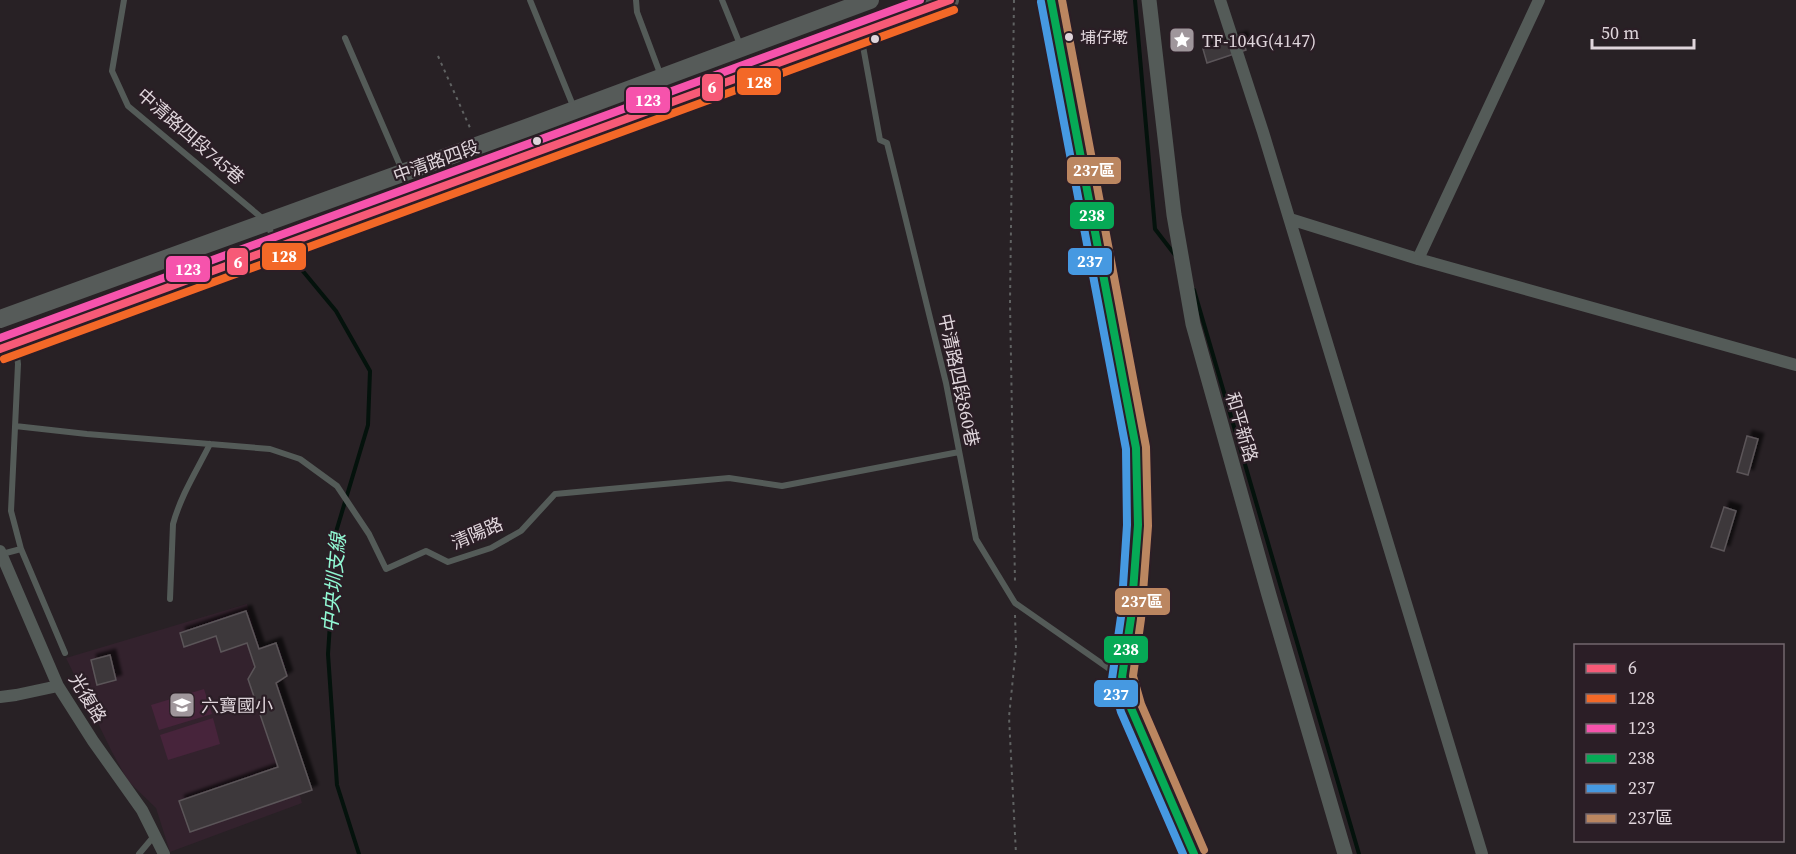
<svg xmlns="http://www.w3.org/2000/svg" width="1796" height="854" viewBox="0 0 1796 854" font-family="'Source Serif 4','Noto Sans TC',serif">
<defs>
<filter id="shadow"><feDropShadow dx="5.5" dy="-5.5" stdDeviation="1.5" flood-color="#0009"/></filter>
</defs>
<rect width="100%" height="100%" fill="#282125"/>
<path fill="#33222d" d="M247,604L302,803L170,852L156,808L128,781L112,752L66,658Z"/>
<path fill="#47243b" d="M204,689L212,714L159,730L151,705Z
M213,718L220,744L168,760L160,735Z"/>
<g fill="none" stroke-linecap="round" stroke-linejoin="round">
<path stroke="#04120c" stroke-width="4" d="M1135,0L1155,229L1175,255
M297,264L336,311L370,371L368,425L336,532L328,654L337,785L359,854
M1194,290L1359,854"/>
</g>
<path fill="#3d383b" stroke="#5b5559" stroke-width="1.5" filter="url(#shadow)" d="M1242,37L1246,50L1207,63L1203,49Z
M1747,436L1758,439L1748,475L1737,472Z
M1724,507L1736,511L1724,551L1711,547Z
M246,611L259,649L276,643L287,676L276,683L312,790L190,832L179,801L278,767L248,679L255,667L247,643L221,652L216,636L184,647L180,633Z
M110,655L116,680L97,685L91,660Z"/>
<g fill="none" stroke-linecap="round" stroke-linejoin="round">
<path stroke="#606262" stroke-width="2" stroke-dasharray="3 4.5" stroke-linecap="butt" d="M1014,0L1010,303L1015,582
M438,56L471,130
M1015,615L1016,648L1009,717L1016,854"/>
<path stroke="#545b58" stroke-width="6" d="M124,0L112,71L128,106L268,223L275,247
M530,0L574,108
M636,0L637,12L661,76
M722,0L741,47
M861,35L880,140L887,143L946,383L976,539L1015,603L1121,677
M345,38L402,170
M16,347L18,364L11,511L21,549L65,653
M15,426L87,434L270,449L300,459L337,486L369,534L386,569L426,551L448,562L491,548L521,531L555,494L729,478L782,486L959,452
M2,554L21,549
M170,599L173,524C181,495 197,470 210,444
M139,854L155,835"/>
<path stroke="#545b58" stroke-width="12" d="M1220,0L1263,132L1482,854
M1290,219L1418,259L1796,365
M1418,259L1539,0
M0,551L58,686L93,741L142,810L164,854
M0,697L16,695L58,686"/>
<path stroke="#545b58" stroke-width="15" d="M1051,0L1136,448L1138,525L1131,618L1122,677L1131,708L1194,854
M1149,0L1174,215L1193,324L1269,595L1345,854"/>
<path stroke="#565b59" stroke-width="18" d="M0,319L529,127L870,0
M0,349L950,0"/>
<defs>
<path id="bus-1" d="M0,349L950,0"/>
<path id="bus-2" d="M4,359L954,10"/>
<path id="bus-3" d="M0,338L920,0"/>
<path id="bus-4" d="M1051,0L1136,448L1138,525L1131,618L1122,677L1131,708L1194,854"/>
<path id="bus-5" d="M1041,2L1126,449L1127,525L1121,617L1112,679L1121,712L1183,854"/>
<path id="bus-6" d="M1062,0L1146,447L1148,526L1141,619L1133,676L1141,704L1204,850"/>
</defs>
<use href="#bus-1" stroke="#2b1e26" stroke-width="12"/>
<use href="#bus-2" stroke="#2b1e26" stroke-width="12"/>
<use href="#bus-3" stroke="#2b1e26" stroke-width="12"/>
<use href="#bus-4" stroke="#2b1e26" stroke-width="12"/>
<use href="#bus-5" stroke="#2b1e26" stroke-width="12"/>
<use href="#bus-6" stroke="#2b1e26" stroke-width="12"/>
<use href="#bus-1" stroke="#f75a77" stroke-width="8"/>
<use href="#bus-2" stroke="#f36827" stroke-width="8"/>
<use href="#bus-3" stroke="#f653ac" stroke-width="8"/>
<use href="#bus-4" stroke="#06aa56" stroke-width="8"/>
<use href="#bus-5" stroke="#4699e1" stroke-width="8"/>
<use href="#bus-6" stroke="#bb8660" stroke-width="8"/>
</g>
<defs>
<symbol id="sight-square" viewBox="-11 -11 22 22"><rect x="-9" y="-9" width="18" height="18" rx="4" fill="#9f969b" stroke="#2b1e26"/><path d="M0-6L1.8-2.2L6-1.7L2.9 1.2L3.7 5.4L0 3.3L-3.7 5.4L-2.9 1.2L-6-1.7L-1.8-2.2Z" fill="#fff"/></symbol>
<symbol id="school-square" viewBox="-11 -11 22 22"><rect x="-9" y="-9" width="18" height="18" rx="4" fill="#9f969b" stroke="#2b1e26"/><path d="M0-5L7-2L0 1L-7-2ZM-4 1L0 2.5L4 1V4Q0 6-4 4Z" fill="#fff"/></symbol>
</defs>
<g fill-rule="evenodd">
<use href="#sight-square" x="1167" y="25" width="30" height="30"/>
<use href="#school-square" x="167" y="690" width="30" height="30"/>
</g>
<g fill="#dfd5db" stroke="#2b1e26" stroke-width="2">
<circle cx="1069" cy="37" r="5"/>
<circle cx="875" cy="39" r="5"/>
<circle cx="537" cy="141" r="5"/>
</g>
<g text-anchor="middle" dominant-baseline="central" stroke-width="4.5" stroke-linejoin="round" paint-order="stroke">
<g font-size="16" fill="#dfd5db" stroke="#2b1e26" text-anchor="start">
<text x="1080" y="37">埔仔墘</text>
</g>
<g font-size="18" fill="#dfd5db" stroke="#2b1e26" text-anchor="start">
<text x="1202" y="40">TF-104G(4147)</text>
<text x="201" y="705">六寶國小</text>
</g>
<g font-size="18" fill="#dfd5db" stroke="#2b1e26">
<text transform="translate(191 136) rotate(41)">中清路四段745巷</text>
<text transform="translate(436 161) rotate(-20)">中清路四段</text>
<text transform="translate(959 380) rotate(78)">中清路四段860巷</text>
<text transform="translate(1242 427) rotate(74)">和平新路</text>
<text transform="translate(477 533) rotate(-23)">清陽路</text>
<text transform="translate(88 698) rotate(59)">光復路</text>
</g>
<g font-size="20" font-style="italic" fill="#91f8d3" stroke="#2b1e26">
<text transform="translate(334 583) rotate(-85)">中央圳支線</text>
</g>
</g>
<g stroke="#2b1e26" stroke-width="2">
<rect x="736" y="67" width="46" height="29" rx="6" fill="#f36827"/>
<rect x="701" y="73" width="23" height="29" rx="6" fill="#f75a77"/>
<rect x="625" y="86" width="46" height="28" rx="6" fill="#f653ac"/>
<rect x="1066" y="156" width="56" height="29" rx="6" fill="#bb8660"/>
<rect x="1069" y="201" width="46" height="29" rx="6" fill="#06aa56"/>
<rect x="261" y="242" width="46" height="29" rx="6" fill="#f36827"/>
<rect x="1067" y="247" width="46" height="29" rx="6" fill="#4699e1"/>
<rect x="226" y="247" width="23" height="29" rx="6" fill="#f75a77"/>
<rect x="165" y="255" width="46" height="28" rx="6" fill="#f653ac"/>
<rect x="1114" y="587" width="57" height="29" rx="6" fill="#bb8660"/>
<rect x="1103" y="635" width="46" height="29" rx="6" fill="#06aa56"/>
<rect x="1093" y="679" width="46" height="29" rx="6" fill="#4699e1"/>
</g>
<g font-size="16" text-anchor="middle" font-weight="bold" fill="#fff">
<text x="759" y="88">128</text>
<text x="712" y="93">6</text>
<text x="648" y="106">123</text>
<text x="1094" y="176">237區</text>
<text x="1092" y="221">238</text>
<text x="284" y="262">128</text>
<text x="1090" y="267">237</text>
<text x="238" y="268">6</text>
<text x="188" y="275">123</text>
<text x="1142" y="607">237區</text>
<text x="1126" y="655">238</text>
<text x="1116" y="700">237</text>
</g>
<rect x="1574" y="644" width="210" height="198" fill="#2b1e26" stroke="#73676e" stroke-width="1.5"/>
<rect x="1586" y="664" width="30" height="9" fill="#f75a77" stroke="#73676e" stroke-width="1.5"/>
<text x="1628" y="674" font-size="18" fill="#dfd5db">6</text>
<rect x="1586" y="694" width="30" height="9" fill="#f36827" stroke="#73676e" stroke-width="1.5"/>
<text x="1628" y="704" font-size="18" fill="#dfd5db">128</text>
<rect x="1586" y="724" width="30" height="9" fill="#f653ac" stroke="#73676e" stroke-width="1.5"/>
<text x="1628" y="734" font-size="18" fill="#dfd5db">123</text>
<rect x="1586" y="754" width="30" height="9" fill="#06aa56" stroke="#73676e" stroke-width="1.5"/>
<text x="1628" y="764" font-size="18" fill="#dfd5db">238</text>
<rect x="1586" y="784" width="30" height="9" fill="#4699e1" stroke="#73676e" stroke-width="1.5"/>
<text x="1628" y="794" font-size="18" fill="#dfd5db">237</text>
<rect x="1586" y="814" width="30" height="9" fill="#bb8660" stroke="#73676e" stroke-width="1.5"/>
<text x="1628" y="824" font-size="18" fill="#dfd5db">237區</text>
<path d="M1592 39v9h102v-9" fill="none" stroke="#dfd5db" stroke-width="3"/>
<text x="1601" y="39" font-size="18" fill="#dfd5db" stroke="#2b1e26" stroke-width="4.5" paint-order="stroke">50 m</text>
</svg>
